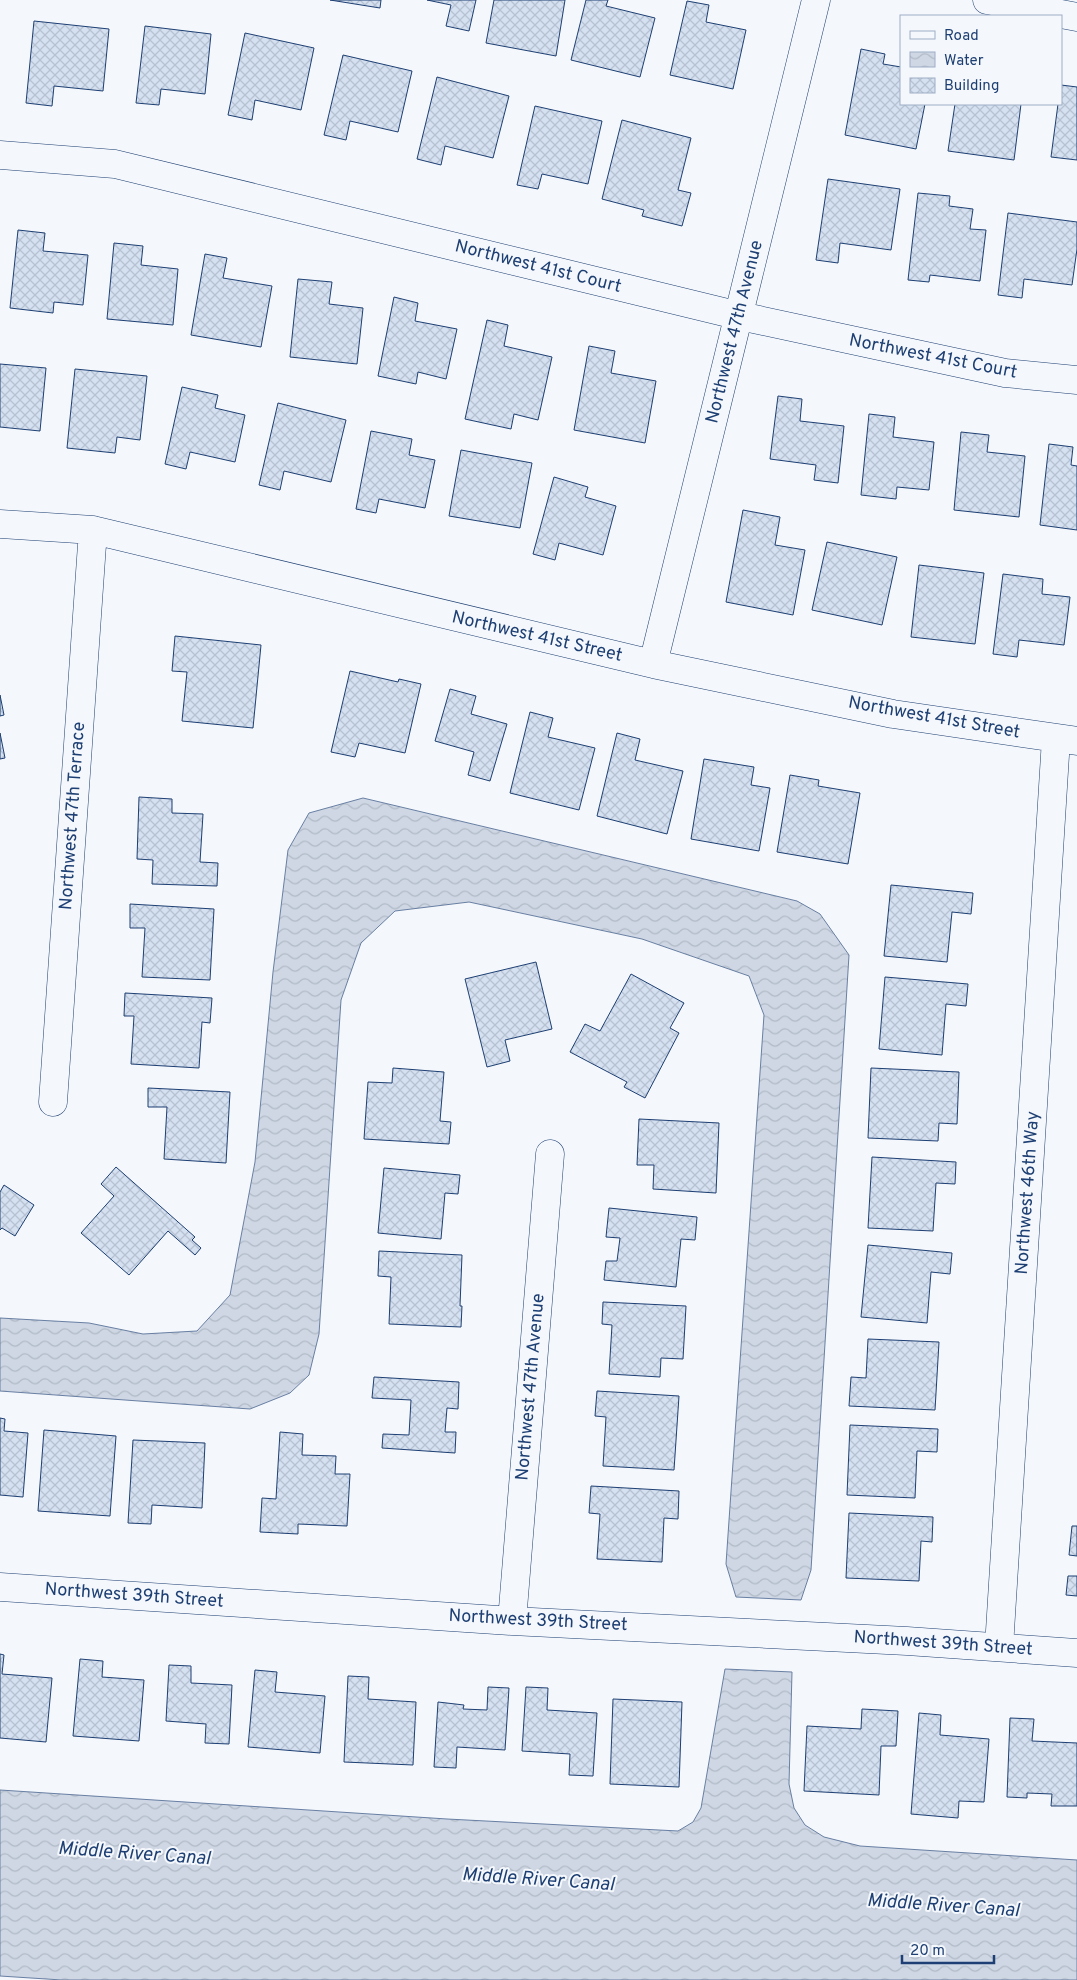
<svg xmlns="http://www.w3.org/2000/svg" width="1077" height="1980" viewBox="0 0 1077 1980" font-family="Overpass,sans-serif">
<defs>
<pattern id="water-waves" width="16" height="10" patternUnits="userSpaceOnUse" patternTransform="scale(1.25)"><rect width="16" height="10" fill="#cfd7e4"/><path d="M0 5q4-4 8 0t8 0" fill="none" stroke="#b1bac7"/></pattern>
<pattern id="building-cross-hatch" width="8" height="8" patternUnits="userSpaceOnUse" patternTransform="scale(1.25)"><rect width="8" height="8" fill="#d5e0f0"/><path d="M0 0l8 8M0 8l8-8" fill="none" stroke="#b6c1d1"/></pattern>
</defs>
<rect width="100%" height="100%" fill="#f4f7fb"/>
<path fill="url(#water-waves)" stroke="#687fa3" d="M363,798L797,901L820,914L849,955L811,1570L801,1600L736,1597L726,1564L764,1015L749,976L642,939L469,902L395,911L361,943L341,1000L319,1334L309,1375L290,1393L250,1409L0,1391V1318L89,1323L143,1334L197,1331L230,1295L255,1162L273,972L288,850L309,813Z
M725,1669L792,1672L789,1784L794,1808L805,1825L824,1837L860,1846L1077,1860V1980H62L0,1976V1790L447,1819L678,1831L693,1822L701,1808Z"/>
<path fill="url(#building-cross-hatch)" stroke="#1d3f73" d="M330,0H381L380,8Z
M427,0H476L469,31L446,26L451,5Z
M494,0H565L556,56L486,43Z
M586,0H608L606,6L655,18L640,77L571,60Z
M687,1L709,5L706,22L746,30L733,89L670,75Z
M34,21L109,29L103,91L54,86L52,106L26,103Z
M145,26L211,34L205,94L161,89L159,105L136,103Z
M245,33L314,48L301,110L255,100L252,120L228,115Z
M861,49L885,54L883,64L901,67V104H925L916,149L845,135Z
M343,55L412,71L398,132L350,121L346,140L324,135Z
M437,77L509,96L493,158L445,146L441,165L417,159Z
M1061,85L1077,87V160L1051,157L1058,104H1061Z
M955,104H1021L1014,160L948,151Z
M535,106L602,121L588,184L542,174L538,189L517,185Z
M622,120L691,138L678,190L691,193L682,226L642,216L644,210L602,199Z
M828,179L900,189L891,250L840,243L838,263L816,260Z
M918,193L950,196L949,206L973,209L970,229L986,230L980,281L930,275L929,282L908,280Z
M1008,213L1077,222V249L1072,285L1024,279L1022,298L998,295Z
M18,230L45,233L43,251L88,255L83,305L54,302L53,313L10,308Z
M114,243L143,246L141,265L178,269L173,325L107,319Z
M205,254L227,258L223,278L272,286L261,347L191,335Z
M298,279L332,282L329,304L363,308L357,364L290,357Z
M394,297L418,303L415,321L457,329L446,379L418,372L416,384L378,376Z
M487,320L508,325L504,346L552,357L538,420L514,414L511,429L465,419Z
M589,346L615,351L611,373L656,381L645,443L574,430Z
M0,364L46,368L40,431L0,427Z
M75,369L147,376L140,440L117,437L115,453L67,448Z
M182,387L218,395L215,408L245,415L235,462L190,452L186,469L165,464Z
M778,396L802,399L800,421L844,426L838,483L814,480L816,465L770,459Z
M278,403L346,420L331,482L284,471L280,490L259,485Z
M869,414L895,417L893,437L934,442L929,490L897,487L896,499L861,495Z
M371,431L412,439L409,455L435,460L425,508L379,499L376,513L356,509Z
M961,432L989,435L987,452L1025,456L1019,517L954,510Z
M1049,444L1073,447L1071,465L1077,466V530L1040,525Z
M461,450L532,463L520,528L449,516Z
M554,477L588,487L585,497L616,506L603,555L559,543L555,560L533,554Z
M743,510L780,517L775,545L805,550L793,615L726,602Z
M827,542L897,557L882,625L812,610Z
M919,565L984,573L975,644L911,637Z
M1003,574L1043,579L1042,594L1070,597L1064,645L1019,640L1017,657L993,654Z
M175,636L261,645L253,728L182,721L187,672L172,671Z
M350,671L398,682L399,679L421,684L405,753L359,743L355,757L331,752Z
M450,689L476,696L471,714L507,724L490,781L468,775L474,752L435,741Z
M0,695L4,715L0,716Z
M530,712L553,718L548,737L595,748L579,810L510,793Z
M0,733L5,758L0,759Z
M617,733L640,739L635,760L683,771L667,834L597,816Z
M704,759L754,767L751,785L770,788L759,851L691,839Z
M790,775L819,780L818,786L860,793L848,864L777,852Z
M139,797L172,799V813L203,814L200,862L218,863L217,886L152,884L153,860L137,859Z
M891,885L973,893L971,914L952,912L947,962L884,956Z
M130,904L214,909L210,980L142,977L145,928H130Z
M536,962L552,1029L505,1040L510,1061L487,1067L465,979Z
M631,974L684,1003L670,1028L679,1033L645,1098L624,1087L627,1082L570,1052L585,1024L600,1031Z
M885,977L968,984L966,1006L946,1004L942,1055L879,1049Z
M125,993L212,998L210,1023L202,1022L199,1068L131,1064L134,1016H124Z
M393,1068L444,1072L440,1121L451,1122L449,1144L364,1139L368,1082L392,1083Z
M871,1068L959,1072L957,1124L939,1123L938,1141L868,1138Z
M148,1088L230,1092L226,1163L164,1159L167,1107H148Z
M639,1119L719,1123L716,1193L653,1189L654,1165H637Z
M872,1157L956,1162L955,1184L936,1183L933,1231L868,1228Z
M116,1167L195,1237L192,1240L201,1248L195,1255L168,1231L129,1275L81,1233L114,1196L101,1184Z
M384,1168L460,1175L458,1194L445,1193L441,1239L378,1233Z
M4,1185L34,1205L15,1236L2,1228L0,1230V1192Z
M609,1208L697,1217L695,1240L681,1239L676,1287L604,1280L606,1261H617L620,1238L606,1237Z
M868,1245L952,1253L950,1274L931,1272L927,1323L861,1317Z
M379,1251L462,1255L460,1306H462L461,1327L389,1324L391,1277L378,1276Z
M603,1302L686,1306L683,1359L661,1358L660,1377L609,1374L612,1325L602,1324Z
M868,1339L939,1342L935,1410L849,1406L851,1377L866,1378Z
M374,1377L459,1382L458,1409L447,1408L445,1432H456L455,1453L382,1448L383,1434L409,1435L411,1400L372,1398Z
M597,1391L679,1396L674,1470L603,1466L606,1417L595,1416Z
M0,1418L5,1419L4,1431L28,1433L23,1497L0,1495Z
M850,1425L938,1429L937,1452L917,1451L915,1498L847,1495Z
M44,1430L116,1436L110,1516L38,1511Z
M280,1432L303,1434L302,1455L336,1456L335,1474H350L347,1526L298,1524V1534L260,1532L262,1498L276,1499Z
M133,1440L205,1443L202,1508L152,1505L151,1524L128,1523Z
M591,1486L679,1491L678,1519L664,1518L662,1562L597,1559L600,1514L589,1513Z
M849,1513L933,1517L932,1542L921,1541L919,1581L846,1578Z
M1072,1526H1077V1556L1069,1555Z
M1068,1576H1077V1596L1066,1595Z
M0,1654L4,1655L2,1674L52,1678L46,1742L0,1738Z
M80,1659L103,1661L102,1677L144,1680L139,1741L73,1736Z
M169,1665L191,1666V1683L232,1685L229,1744L205,1743L206,1724L166,1721Z
M255,1670L277,1672L275,1692L325,1696L320,1753L248,1747Z
M348,1676L369,1677L368,1699L416,1702L413,1765L344,1762Z
M488,1687L509,1688L505,1750L457,1747L456,1768L434,1767L438,1702L464,1705L463,1709L487,1710Z
M526,1687L548,1688L547,1710L597,1713L593,1776L569,1775L570,1754L522,1751Z
M613,1699L682,1702L679,1787L610,1784Z
M862,1709L898,1711L896,1746H881L879,1795L804,1791L807,1726L861,1729Z
M919,1713L941,1715L940,1735L989,1739L984,1802L959,1801L958,1818L911,1814Z
M1010,1718L1034,1719L1032,1741L1077,1743V1806H1051L1052,1794L1027,1793V1798L1007,1797Z"/>
<g fill="none" stroke-linecap="round" stroke-linejoin="round">
<defs>
<path id="street" d="M987,0L1077,17
M0,155L115,164L740,316L1005,373L1077,380
M0,524L93,530L653,664L893,714L1077,741
M653,664L816,0
M53,1102L93,530
M0,1587L512,1621L907,1641L1077,1653
M512,1621L550,1154
M999,1647L1056,739"/>
</defs>
<use href="#street" stroke="#1d3f73" stroke-width="29"/>
<use href="#street" stroke="#f4f7fb" stroke-width="28"/>
</g>
<g text-anchor="middle" dominant-baseline="central" stroke-width="4" stroke-linejoin="round" paint-order="stroke">
<g font-size="18" fill="#1d3f73" stroke="#f4f7fb">
<text transform="translate(538 267) rotate(14)">Northwest 41st Court</text>
<text transform="translate(735 332) rotate(-76)">Northwest 47th Avenue</text>
<text transform="translate(933 357) rotate(11)">Northwest 41st Court</text>
<text transform="translate(537 637) rotate(13)">Northwest 41st Street</text>
<text transform="translate(934 718) rotate(10)">Northwest 41st Street</text>
<text transform="translate(73 816) rotate(-86)">Northwest 47th Terrace</text>
<text transform="translate(1028 1193) rotate(-86)">Northwest 46th Way</text>
<text transform="translate(531 1387) rotate(-85)">Northwest 47th Avenue</text>
<text transform="translate(134 1596) rotate(4)">Northwest 39th Street</text>
<text transform="translate(538 1621) rotate(3)">Northwest 39th Street</text>
<text transform="translate(943 1644) rotate(4)">Northwest 39th Street</text>
</g>
<g font-size="19" font-style="italic" fill="#1d3f73" stroke="#f4f7fb">
<text transform="translate(134 1854) rotate(4)">Middle River Canal</text>
<text transform="translate(538 1880) rotate(4)">Middle River Canal</text>
<text transform="translate(943 1906) rotate(4)">Middle River Canal</text>
</g>
</g>
<rect x="900" y="15" width="162" height="90" fill="#f4f7fb" stroke="#9eadc5"/>
<rect x="910" y="31" width="25" height="8" fill="#f4f7fb" stroke="#9eadc5"/>
<text x="944" y="40" font-size="15" fill="#1d3f73">Road</text>
<rect x="910" y="52" width="25" height="15" fill="url(#water-waves)" stroke="#9eadc5"/>
<text x="944" y="65" font-size="15" fill="#1d3f73">Water</text>
<rect x="910" y="78" width="25" height="15" fill="url(#building-cross-hatch)" stroke="#9eadc5"/>
<text x="944" y="90" font-size="15" fill="#1d3f73">Building</text>
<path d="M902 1955v8h92v-8" fill="none" stroke="#1d3f73" stroke-width="2.5"/>
<text x="910" y="1955" font-size="15" fill="#1d3f73" stroke="#f4f7fb" stroke-width="4" paint-order="stroke">20 m</text>
</svg>
